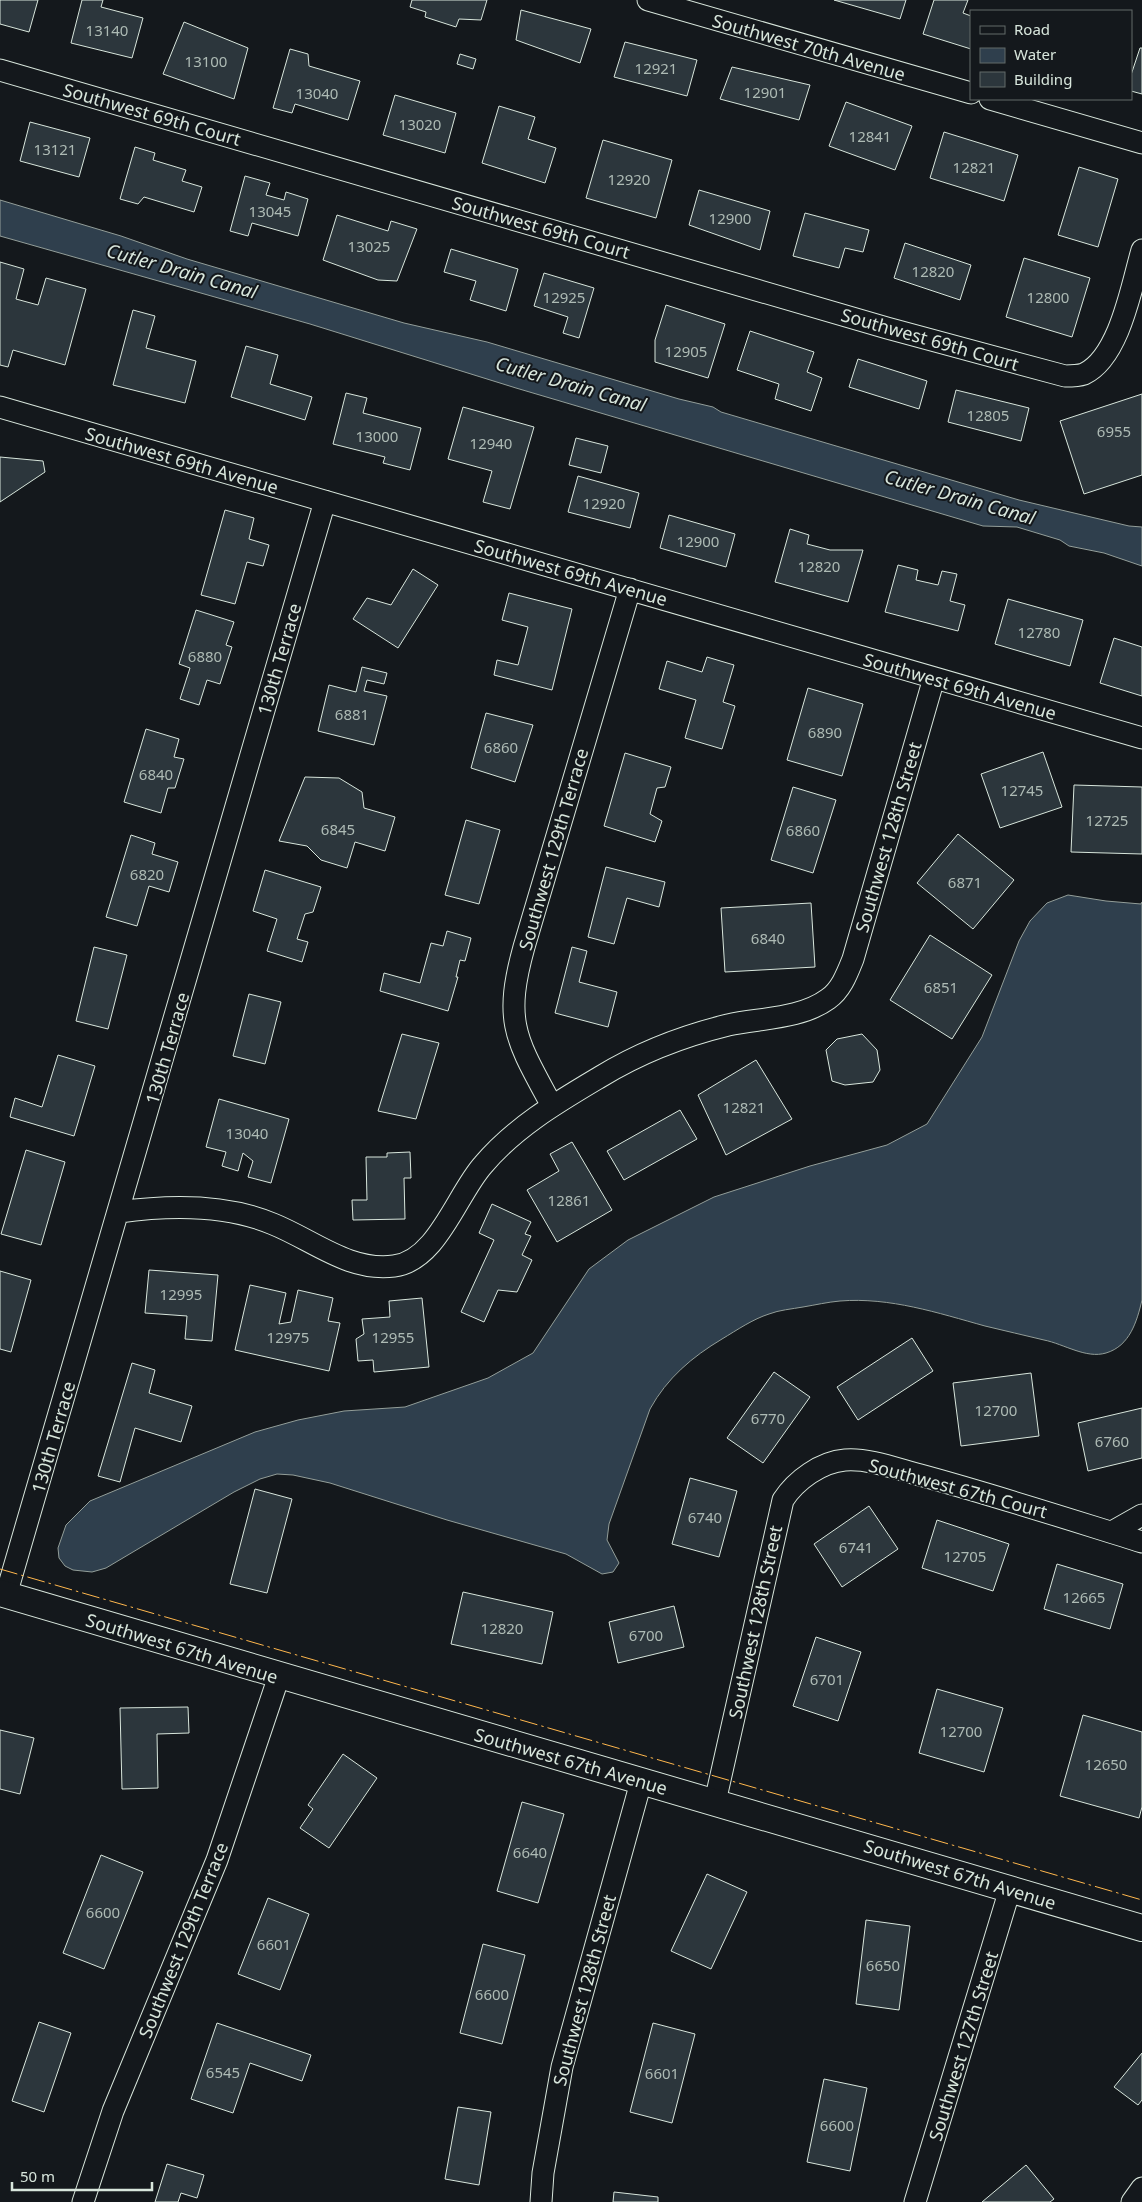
<svg xmlns="http://www.w3.org/2000/svg" width="1142" height="2202" viewBox="0 0 1142 2202" font-family="'Noto Sans',sans-serif">
<rect width="100%" height="100%" fill="#14181c"/>
<path fill="#2f3f4d" stroke="#939e99" d="M0,200L121,236L187,259L404,323L487,342L679,399L713,407L721,412L1019,500L1129,526L1142,527V566L1104,553L1069,546L1060,540L1017,527L983,526L516,388L310,324L0,236Z
M1068,895L1106,901L1141,904L1142,902V1300C1137,1321 1130,1346 1106,1353C1086,1359 1064,1344 1044,1340C1024,1335 1005,1331 985,1326C938,1313 890,1297 840,1301C828,1302 815,1305 803,1307C792,1309 779,1310 769,1314C753,1319 737,1330 722,1339C692,1357 667,1378 650,1409L609,1524L607,1540L619,1563L613,1572L602,1574L566,1554L447,1520L330,1483L293,1475L277,1474L260,1479L234,1492L106,1568L92,1572L73,1570L65,1566L59,1558L58,1548L66,1525L90,1501L255,1432L298,1420L344,1411L405,1407L488,1378L533,1353L589,1269L628,1240L714,1197L810,1166L887,1145L927,1124L982,1037L1019,941L1030,921L1047,903Z"/>
<path fill="#2c363c" stroke="#d8e6dc" d="M0,0H38L29,32L0,24Z
M82,0H103L101,7L143,18L132,58L71,43Z
M412,0H487L481,20L459,19L456,27L425,17L426,12L410,7Z
M834,0H906L900,19Z
M934,0H968L963,13L971,16V49L923,34Z
M521,10L591,29L580,63L516,40Z
M184,22L248,48L234,99L163,74Z
M625,42L697,60L687,96L614,77Z
M1140,48H1142V94L1131,91V75Z
M290,49L308,54L309,66L360,81L348,120L295,104L292,113L273,108Z
M460,54L476,59L473,69L457,64Z
M732,67L810,85L799,120L720,99Z
M395,95L456,113L445,153L383,135Z
M846,102L912,126L895,170L829,146Z
M499,106L535,117L528,139L556,148L545,183L482,163Z
M30,122L90,138L79,177L20,161Z
M944,132L1018,155L1004,201L930,178Z
M603,140L672,160L656,218L586,198Z
M135,147L155,153L153,160L186,170L182,181L202,187L194,212L144,197L138,204L120,199Z
M1079,167L1118,179L1098,247L1058,235Z
M245,176L270,183L266,195L284,200L286,192L308,199L298,236L252,223L248,236L230,231Z
M699,190L770,211L760,250L689,225Z
M805,213L869,230L863,252L845,248L839,268L793,256Z
M337,215L388,231L391,221L417,229L397,281L378,280L323,260Z
M905,243L971,265L960,300L894,278Z
M451,249L518,269L506,311L470,300L476,281L444,272Z
M1024,258L1090,278L1072,337L1006,317Z
M0,262L24,269L16,299L38,305L46,278L86,289L65,365L13,350L8,367L0,365Z
M544,273L594,288L579,338L563,333L568,317L534,306Z
M666,305L725,324L708,378L655,362V340Z
M133,310L155,316L146,348L196,361L185,403L113,385Z
M750,331L814,352L807,372L822,378L811,411L775,399L779,384L737,370Z
M246,346L278,355L270,384L312,397L305,420L231,397Z
M858,359L927,381L919,409L849,387Z
M956,390L1029,408L1021,441L948,422Z
M346,393L367,398L363,413L421,428L410,470L383,463L385,457L333,444Z
M1142,394V475L1084,494L1060,421Z
M463,407L534,427L510,509L483,502L492,471L448,459Z
M576,438L608,446L601,473L569,465Z
M0,457L43,461L45,472L0,502Z
M578,476L639,493L630,528L568,512Z
M225,510L254,518L249,539L269,545L263,566L247,562L235,604L201,595Z
M669,515L735,534L726,567L660,548Z
M790,529L809,535L807,544L830,550H863L848,602L775,582Z
M898,565L918,570L916,580L938,585L942,571L957,574L950,601L965,605L958,631L885,612Z
M413,569L438,585L398,648L353,619L367,598L391,605Z
M509,593L572,609L552,690L494,675L497,660L518,665L528,627L502,620Z
M1008,599L1083,620L1070,666L995,644Z
M196,610L234,622L226,645L232,647L220,684L207,680L199,705L180,699L190,668L179,664Z
M1114,638L1142,647V696L1100,683Z
M707,657L734,665L723,702L735,706L722,749L685,738L696,700L659,689L667,661L702,672Z
M362,667L387,673L384,684L367,680L364,691L387,696L374,745L318,731L329,685L356,692Z
M808,688L863,704L842,776L787,760Z
M486,713L533,725L515,782L471,768Z
M146,729L179,739L174,757L184,759L175,788H168L161,813L124,802Z
M1043,752L1062,807L1000,828L981,774Z
M625,753L671,767L665,787L657,788L650,814L662,821L655,842L604,826Z
M305,777L339,778L362,792L364,808L395,817L385,851L355,842L347,868L321,860L307,846L279,841Z
M1074,785L1142,787V854L1071,852Z
M793,787L836,800L813,873L771,860Z
M466,820L500,830L479,904L445,895Z
M958,834L1014,880L973,929L917,883Z
M131,835L155,843L152,854L178,862L169,892L149,886L137,926L106,917Z
M606,867L665,882L659,907L627,898L614,944L588,937Z
M265,870L321,887L313,912L305,914L297,939L308,942L302,962L267,951L277,919L253,911Z
M811,903L815,967L725,972L721,908Z
M447,931L471,938L465,961L460,960L456,977H458L448,1011L380,991L384,973L420,983L431,943L443,946Z
M930,935L992,975L952,1039L890,1000Z
M94,947L127,955L108,1029L76,1021Z
M572,947L587,951L579,982L617,992L608,1027L555,1013Z
M249,994L281,1002L265,1064L233,1056Z
M402,1034L439,1043L416,1119L378,1111Z
M862,1034L877,1050L880,1070L873,1082L845,1085L832,1081L826,1050L837,1039Z
M58,1055L95,1066L74,1136L10,1117L15,1098L42,1107Z
M756,1060L792,1119L726,1155L698,1095Z
M219,1099L289,1119L271,1183L248,1177L253,1161L243,1153L238,1171L222,1166L226,1152L206,1147Z
M680,1110L697,1139L624,1180L607,1151Z
M572,1142L612,1210L557,1242L527,1190L559,1171L550,1154Z
M26,1150L65,1162L41,1245L1,1234Z
M410,1152L411,1178H404L405,1219L353,1220L352,1200H367L366,1157H387V1153Z
M492,1204L531,1222L525,1234L531,1236L522,1255L532,1260L517,1292L498,1290L484,1322L461,1312L494,1240L479,1233Z
M149,1270L218,1275L212,1341L185,1339L187,1316L145,1313Z
M0,1271L31,1280L11,1352L0,1349Z
M250,1285L286,1293L279,1324L291,1322L298,1290L333,1298L328,1321L340,1323L329,1371L235,1350Z
M422,1298L429,1367L374,1372L373,1360L358,1361L356,1339L364,1334L362,1319L390,1317L389,1301Z
M912,1338L933,1371L858,1420L837,1387Z
M132,1363L155,1370L149,1393L192,1406L181,1442L135,1428L120,1482L98,1476Z
M774,1372L810,1397L763,1463L727,1438Z
M1031,1373L1039,1436L961,1446L953,1383Z
M1142,1408V1458L1088,1471L1078,1423Z
M690,1478L737,1491L719,1557L672,1544Z
M255,1489L292,1499L267,1593L230,1584Z
M869,1506L898,1549L842,1587L814,1544Z
M937,1520L1009,1544L993,1591L922,1568Z
M1057,1564L1123,1584L1110,1629L1044,1609Z
M463,1592L553,1612L542,1664L451,1644Z
M674,1606L684,1647L618,1663L609,1622Z
M816,1637L861,1652L838,1721L793,1706Z
M937,1689L1003,1708L984,1772L919,1753Z
M188,1707L189,1733L157,1734L158,1788L122,1789L120,1708Z
M1083,1715L1142,1732V1807L1139,1818L1060,1796Z
M0,1730L34,1738L20,1794L0,1789Z
M343,1754L377,1778L329,1848L300,1828L313,1809L308,1805Z
M522,1802L564,1814L538,1903L497,1891Z
M101,1855L143,1872L104,1969L63,1953Z
M707,1874L747,1892L711,1969L671,1951Z
M268,1898L309,1914L280,1990L238,1974Z
M866,1920L910,1926L899,2010L856,2004Z
M483,1944L525,1955L502,2044L460,2033Z
M39,2022L71,2033L44,2112L12,2101Z
M217,2023L311,2055L302,2081L250,2063L233,2113L191,2099Z
M653,2023L695,2034L672,2123L630,2112Z
M1142,2053V2100L1138,2105L1114,2087Z
M824,2079L867,2088L850,2171L807,2162Z
M458,2107L491,2112L479,2185L445,2179Z
M167,2164L204,2175L197,2198L181,2193L178,2202H155Z
M1026,2165L1054,2199L1050,2202H982Z
M614,2192L658,2197V2202H613Z"/>
<g fill="none" stroke-linecap="round" stroke-linejoin="round">
<defs>
<path id="minor" d="M648,0L971,93
M0,70L887,328L1065,376C1071,376 1078,376 1084,374C1120,357 1132,284 1142,250
M990,99L1142,143
M0,407L1142,738
M552,1106C516,1039 503,1023 524,947L630,589
M119,1212C169,1205 226,1204 273,1224C313,1240 349,1272 394,1266C437,1261 457,1194 483,1165C515,1127 558,1102 600,1077C639,1053 683,1036 728,1025C760,1018 801,1019 828,999C841,990 847,974 853,959L934,678
M1112,1532L1142,1515
M6,1595L325,501
M715,1802L783,1500C796,1480 821,1462 845,1460C869,1458 897,1469 920,1475C994,1495 1068,1519 1142,1542
M83,2202L113,2111L217,1860L279,1676
M541,2202L543,2173L562,2067L641,1782
M915,2202L1010,1889
M1132,2202L1142,2188"/>
<path id="major" d="M0,1593L1142,1928"/>
</defs>
<use href="#minor" stroke="#d8e6dc" stroke-width="23"/>
<use href="#major" stroke="#d8e6dc" stroke-width="28"/>
<use href="#minor" stroke="#14181c" stroke-width="21"/>
<use href="#major" stroke="#14181c" stroke-width="26"/>
<path stroke="#ffb74d" stroke-width="1" stroke-dasharray="18 4 2.5 4" stroke-linecap="butt" d="M0,1569L1142,1900"/>
</g>
<g text-anchor="middle" dominant-baseline="central" stroke-width="4" stroke-linejoin="round" paint-order="stroke">
<g font-size="15" fill="#adbab4">
<text x="107" y="30">13140</text>
<text x="206" y="61">13100</text>
<text x="656" y="68">12921</text>
<text x="765" y="92">12901</text>
<text x="317" y="93">13040</text>
<text x="420" y="124">13020</text>
<text x="870" y="136">12841</text>
<text x="55" y="149">13121</text>
<text x="974" y="167">12821</text>
<text x="629" y="179">12920</text>
<text x="270" y="211">13045</text>
<text x="730" y="218">12900</text>
<text x="369" y="246">13025</text>
<text x="933" y="271">12820</text>
<text x="564" y="297">12925</text>
<text x="1048" y="297">12800</text>
<text x="686" y="351">12905</text>
<text x="988" y="415">12805</text>
<text x="1114" y="431">6955</text>
<text x="377" y="436">13000</text>
<text x="491" y="443">12940</text>
<text x="604" y="503">12920</text>
<text x="698" y="541">12900</text>
<text x="819" y="566">12820</text>
<text x="1039" y="632">12780</text>
<text x="205" y="656">6880</text>
<text x="352" y="714">6881</text>
<text x="825" y="732">6890</text>
<text x="501" y="747">6860</text>
<text x="156" y="774">6840</text>
<text x="1022" y="790">12745</text>
<text x="1107" y="820">12725</text>
<text x="338" y="829">6845</text>
<text x="803" y="830">6860</text>
<text x="147" y="874">6820</text>
<text x="965" y="882">6871</text>
<text x="768" y="938">6840</text>
<text x="941" y="987">6851</text>
<text x="744" y="1107">12821</text>
<text x="247" y="1133">13040</text>
<text x="569" y="1200">12861</text>
<text x="181" y="1294">12995</text>
<text x="288" y="1337">12975</text>
<text x="393" y="1337">12955</text>
<text x="996" y="1410">12700</text>
<text x="768" y="1418">6770</text>
<text x="1112" y="1441">6760</text>
<text x="705" y="1517">6740</text>
<text x="856" y="1547">6741</text>
<text x="965" y="1556">12705</text>
<text x="1084" y="1597">12665</text>
<text x="502" y="1628">12820</text>
<text x="646" y="1635">6700</text>
<text x="827" y="1679">6701</text>
<text x="961" y="1731">12700</text>
<text x="1106" y="1764">12650</text>
<text x="530" y="1852">6640</text>
<text x="103" y="1912">6600</text>
<text x="274" y="1944">6601</text>
<text x="883" y="1965">6650</text>
<text x="492" y="1994">6600</text>
<text x="223" y="2072">6545</text>
<text x="662" y="2073">6601</text>
<text x="837" y="2125">6600</text>
</g>
<g font-size="18" fill="#d8e6dc" stroke="#14181c">
<text transform="translate(809 47) rotate(16)">Southwest 70th Avenue</text>
<text transform="translate(152 114) rotate(16)">Southwest 69th Court</text>
<text transform="translate(541 227) rotate(16)">Southwest 69th Court</text>
<text transform="translate(930 339) rotate(16)">Southwest 69th Court</text>
<text transform="translate(182 460) rotate(16)">Southwest 69th Avenue</text>
<text transform="translate(571 572) rotate(16)">Southwest 69th Avenue</text>
<text transform="translate(279 659) rotate(-74)">130th Terrace</text>
<text transform="translate(960 686) rotate(16)">Southwest 69th Avenue</text>
<text transform="translate(888 837) rotate(-74)">Southwest 128th Street</text>
<text transform="translate(553 849) rotate(-74)">Southwest 129th Terrace</text>
<text transform="translate(167 1048) rotate(-74)">130th Terrace</text>
<text transform="translate(53 1437) rotate(-74)">130th Terrace</text>
<text transform="translate(958 1488) rotate(15)">Southwest 67th Court</text>
<text transform="translate(755 1622) rotate(-78)">Southwest 128th Street</text>
<text transform="translate(182 1648) rotate(17)">Southwest 67th Avenue</text>
<text transform="translate(571 1761) rotate(16)">Southwest 67th Avenue</text>
<text transform="translate(960 1874) rotate(17)">Southwest 67th Avenue</text>
<text transform="translate(183 1940) rotate(-68)">Southwest 129th Terrace</text>
<text transform="translate(584 1990) rotate(-75)">Southwest 128th Street</text>
<text transform="translate(963 2046) rotate(-73)">Southwest 127th Street</text>
</g>
<g font-size="19" font-style="italic" fill="#d8e6dc" stroke="#14181c">
<text transform="translate(182 271) rotate(16)">Cutler Drain Canal</text>
<text transform="translate(571 384) rotate(16)">Cutler Drain Canal</text>
<text transform="translate(960 497) rotate(16)">Cutler Drain Canal</text>
</g>
</g>
<rect x="970" y="10" width="162" height="90" fill="#14181c" stroke="#626a69"/>
<rect x="980" y="26" width="25" height="8" fill="#14181c" stroke="#626a69"/>
<text x="1014" y="35" font-size="15" fill="#d8e6dc">Road</text>
<rect x="980" y="48" width="25" height="15" fill="#2f3f4d" stroke="#626a69"/>
<text x="1014" y="60" font-size="15" fill="#d8e6dc">Water</text>
<rect x="980" y="72" width="25" height="15" fill="#2c363c" stroke="#626a69"/>
<text x="1014" y="85" font-size="15" fill="#d8e6dc">Building</text>
<path d="M12 2182v8h140v-8" fill="none" stroke="#d8e6dc" stroke-width="2.5"/>
<text x="20" y="2182" font-size="15" fill="#d8e6dc" stroke="#14181c" stroke-width="4" paint-order="stroke">50 m</text>
</svg>
